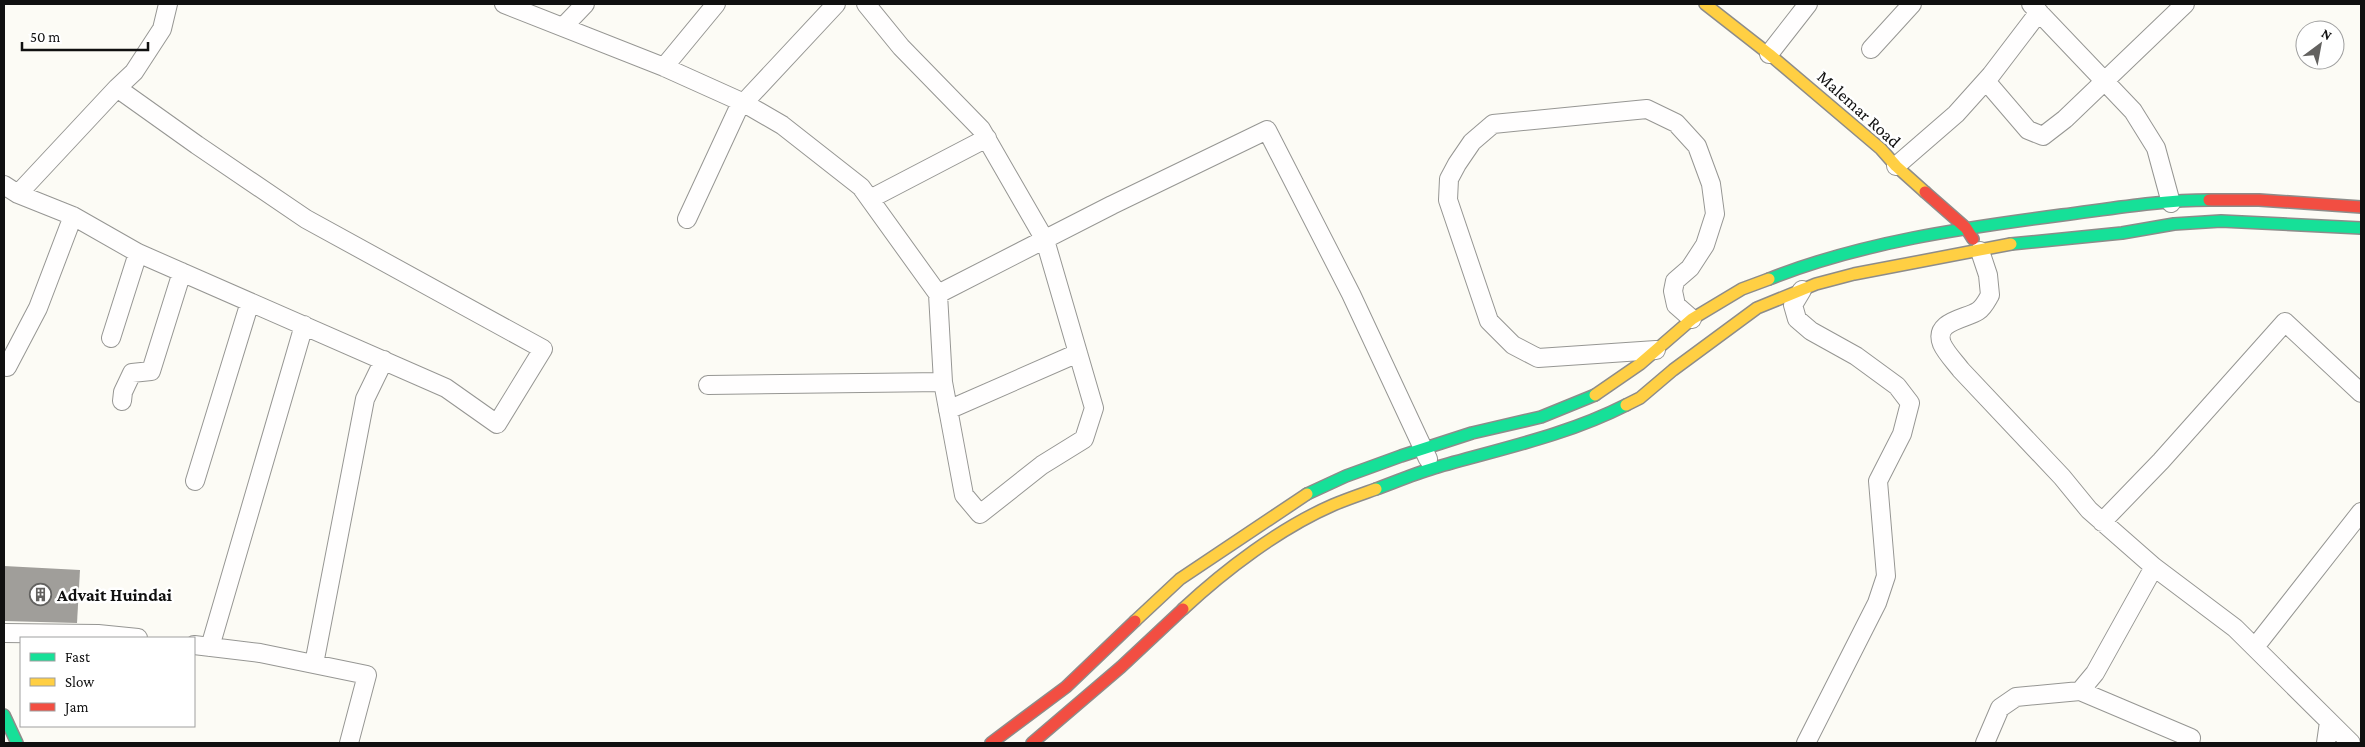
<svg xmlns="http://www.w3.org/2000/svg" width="2365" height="747" viewBox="0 0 2365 747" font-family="'Crimson Pro',serif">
<rect width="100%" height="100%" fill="#fcfbf5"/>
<path fill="#a09e9a" d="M4,566L80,570L77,623L4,621Z"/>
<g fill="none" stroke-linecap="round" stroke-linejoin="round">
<defs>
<path id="street" d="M504,4L664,67L744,103L782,125L861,187L938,294
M866,4L901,47L981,129L1045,240L1094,408L1084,439L1042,465L980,514L964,495L943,382
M2031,4L2133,111L2156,148L2171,203
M563,27L585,4
M1871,49L1912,4
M1769,54L1808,4
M664,67L716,4
M1986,81L2028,130L2043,136L2065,119L2185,4
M117,88L134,72L162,29L168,4
M1896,166L1956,114L1991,75L2039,12
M4,185L18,194L73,216L138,253L446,388L497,424L543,349L306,219L197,145L117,88L18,194
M870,199L987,138
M687,219L738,109L836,4
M1980,251L1988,275L1990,295C1987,300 1984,307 1978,311C1966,319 1933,321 1942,344C1946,353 1955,362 1961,370L2062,477L2089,510L2154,567L2235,628L2351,743
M1802,290L1793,305L1797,319L1811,331L1856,356L1897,386L1910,403L1902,434L1878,481L1886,576L1877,603L1806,743
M111,338L138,253
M1656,350L1538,358L1513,345L1489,321L1448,200L1449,179L1457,164L1472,142L1493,124L1647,109L1676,123L1697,146L1711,184L1715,214L1705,245L1690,268L1675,281L1673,291L1676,305L1692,319
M7,367L38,308L73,216
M708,385L943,382L938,294L1112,205L1267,130L1351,294L1428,459
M122,401L123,392L132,373L151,371L182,272
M948,410L1078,353
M195,481L250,302
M2102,522L2161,461L2285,322L2361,393
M4,633L98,634L138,638
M194,645L260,653L367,675L349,743
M210,647L304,325
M2255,647L2361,512
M314,664L365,399L384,360
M2080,691L2191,738L2190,743
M1985,743L2000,708L2016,697L2080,691L2095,673L2154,567
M2326,743L2329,722"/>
<path id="fast" d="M2011,244L2122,233L2174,224L2221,221L2361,228
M1769,279C1862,242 1963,228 2062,215C2109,209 2161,200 2209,200
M1376,489C1395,482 1414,474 1434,468C1499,449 1565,436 1626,405
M1307,494L1346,476L1401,456L1472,433L1541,417L1595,395
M4,715L17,743"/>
<path id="slow" d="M1705,4L1769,54L1881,149L1896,166L1925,192
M1595,395L1640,364L1692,319L1742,289L1769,279
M1626,405L1640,398L1673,370L1757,308L1816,284L1854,274L2011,244
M1183,609C1225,570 1280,528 1333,505C1347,499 1362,494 1376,489
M1135,621L1180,579L1307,494"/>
<path id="jam" d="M1925,192L1966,228L1973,239
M2209,200H2259L2361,207
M991,743L1066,687L1135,621
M1032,743L1121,667L1183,609"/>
</defs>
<use href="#street" stroke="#969693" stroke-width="20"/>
<use href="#fast" stroke="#8d8c8a" stroke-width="14"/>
<use href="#slow" stroke="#8d8c8a" stroke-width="14"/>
<use href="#jam" stroke="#8d8c8a" stroke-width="14"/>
<use href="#street" stroke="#fffefe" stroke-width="18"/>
<use href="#fast" stroke="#16e098" stroke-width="11"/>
<use href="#slow" stroke="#ffcf43" stroke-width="11"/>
<use href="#jam" stroke="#f24e42" stroke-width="11"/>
</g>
<defs>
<symbol id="building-ring" viewBox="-11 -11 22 22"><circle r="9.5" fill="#fff" stroke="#636260" stroke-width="1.5"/><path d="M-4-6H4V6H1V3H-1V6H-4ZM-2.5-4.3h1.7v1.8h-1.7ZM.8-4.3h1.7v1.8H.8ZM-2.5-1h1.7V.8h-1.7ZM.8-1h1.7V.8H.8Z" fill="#636260"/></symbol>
</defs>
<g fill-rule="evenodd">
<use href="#building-ring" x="28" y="582" width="25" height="25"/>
</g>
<g text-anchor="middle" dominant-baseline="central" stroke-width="5" stroke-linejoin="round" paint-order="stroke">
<g font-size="18" fill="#101010" stroke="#fff">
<text transform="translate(1859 109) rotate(42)">Malemar Road</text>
</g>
<g font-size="18" font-weight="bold" fill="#101010" stroke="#fff" text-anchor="start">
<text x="57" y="595">Advait Huindai</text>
</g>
</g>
<rect width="2365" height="747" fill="none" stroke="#101010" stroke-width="10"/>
<rect x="20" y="637" width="175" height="90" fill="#ffffff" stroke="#9f9f9f"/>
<rect x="30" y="653" width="25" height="8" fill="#16e098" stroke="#9f9f9f"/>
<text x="65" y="662" font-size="15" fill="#101010">Fast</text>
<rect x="30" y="678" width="25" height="8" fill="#ffcf43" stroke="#9f9f9f"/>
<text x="65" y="687" font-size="15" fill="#101010">Slow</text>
<rect x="30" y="703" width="25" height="8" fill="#f24e42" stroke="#9f9f9f"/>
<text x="65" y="712" font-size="15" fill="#101010">Jam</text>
<g transform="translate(2320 45) rotate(32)"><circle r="24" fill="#ffffff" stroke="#9f9f9f"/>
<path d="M0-4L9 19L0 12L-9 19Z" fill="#636260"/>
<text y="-8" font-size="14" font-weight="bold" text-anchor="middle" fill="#101010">N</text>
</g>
<path d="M22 42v8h126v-8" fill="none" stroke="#101010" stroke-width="2.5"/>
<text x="30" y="42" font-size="15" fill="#101010" stroke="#ffffff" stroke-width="4" paint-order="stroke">50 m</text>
</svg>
